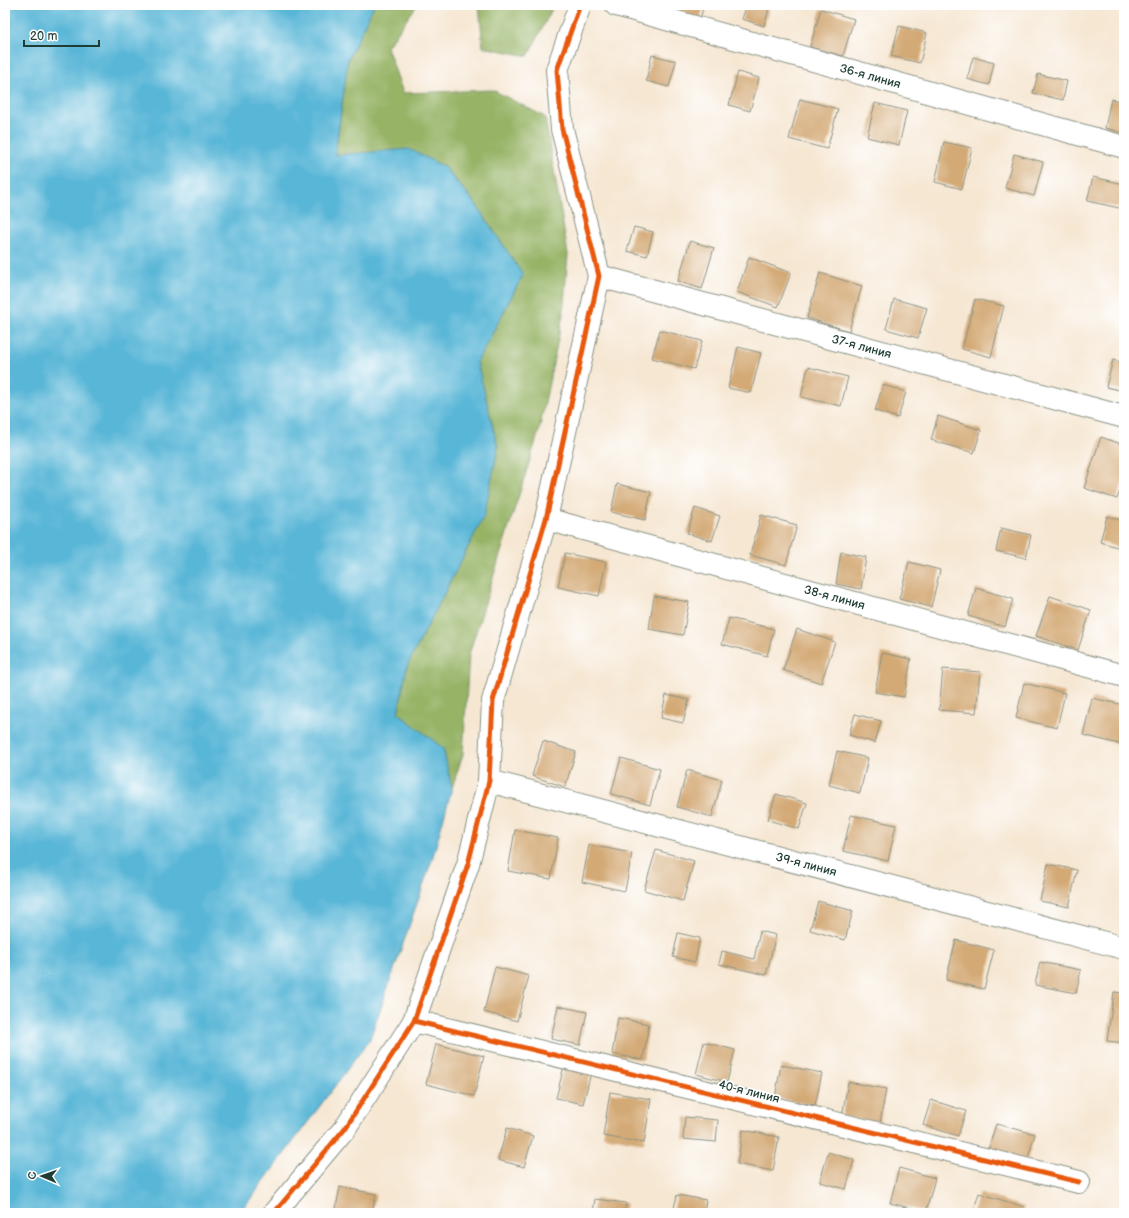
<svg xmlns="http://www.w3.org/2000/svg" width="1129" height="1218" viewBox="0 0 1129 1218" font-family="'Balsamiq Sans',sans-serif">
<rect width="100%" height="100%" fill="#fff"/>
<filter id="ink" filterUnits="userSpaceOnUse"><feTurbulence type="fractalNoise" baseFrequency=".025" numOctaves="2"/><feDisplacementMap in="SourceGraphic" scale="8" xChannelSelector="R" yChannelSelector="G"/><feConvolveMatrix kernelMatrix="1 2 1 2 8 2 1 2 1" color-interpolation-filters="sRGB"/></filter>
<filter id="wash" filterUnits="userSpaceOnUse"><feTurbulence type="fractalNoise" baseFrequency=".012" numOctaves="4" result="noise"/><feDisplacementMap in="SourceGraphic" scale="16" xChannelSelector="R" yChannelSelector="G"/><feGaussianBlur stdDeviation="0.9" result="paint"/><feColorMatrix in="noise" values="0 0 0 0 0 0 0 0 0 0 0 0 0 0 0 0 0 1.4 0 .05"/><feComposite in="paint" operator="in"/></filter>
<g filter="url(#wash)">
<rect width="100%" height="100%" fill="#f6e7d3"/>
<path fill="#97b466" stroke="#5b784d" d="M374,5H417L387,47L403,93L493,90L545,117L568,254L563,315L539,431L469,654L463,754L452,788L443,748L398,713L407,666L484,516L498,448L477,362L523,275L475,203L443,165L335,155L348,60Z
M479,5H554L528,56L483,47Z"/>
<path fill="#58b6d7" stroke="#3c7a86" d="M5,5H374L348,60L335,155L409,149L443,166L475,203L523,275L477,362L498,448L484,516L407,666L398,713L443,748L452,788L432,860L370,1039L246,1205L228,1213H5Z"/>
<g id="blocks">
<path fill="#d3a975" d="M667,5H704L700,19L666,9Z
M747,5H770L764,26L742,19Z
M821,9L854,19L843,56L810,47Z
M899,26L927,33L920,63L891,56Z
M652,55L676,61L669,87L646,81Z
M973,57L994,63L989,85L967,79Z
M738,72L759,78L750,111L729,105Z
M1038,74L1067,81L1063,100L1033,93Z
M800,99L838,109L827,149L789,139Z
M1111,99L1124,102V133L1105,128Z
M875,103L907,111L899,145L867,137Z
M944,142L972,148L962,189L935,182Z
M1014,154L1043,162L1034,196L1005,188Z
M1093,177L1124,184V209L1087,201Z
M634,227L653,232L647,256L627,251Z
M690,241L714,248L702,289L678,281Z
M749,257L791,273L778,307L737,292Z
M820,273L862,286L849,331L807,318Z
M894,299L927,308L918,338L886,329Z
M975,299L1004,306L991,357L962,349Z
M660,330L702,341L694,369L652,358Z
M738,347L761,353L751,393L728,388Z
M1113,360L1124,363V391L1106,387Z
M808,367L848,377L841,406L801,397Z
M883,385L906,392L898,418L875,411Z
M938,416L981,430L974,453L931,440Z
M1101,437L1124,445V480L1117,499L1084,488Z
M617,484L651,492L645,520L611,512Z
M695,508L720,516L712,541L687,533Z
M761,515L797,525L786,565L750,555Z
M1107,516L1124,521V549L1100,542Z
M1001,528L1031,535L1026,558L996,551Z
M841,552L866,557L861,589L836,584Z
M565,553L606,562L599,596L558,587Z
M909,562L940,570L931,607L899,599Z
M976,588L1013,599L1005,627L968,616Z
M654,596L689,602L683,635L649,629Z
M1050,596L1091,610L1078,650L1036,636Z
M729,618L774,629L767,656L722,644Z
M797,629L835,642L821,683L783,670Z
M882,653L911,659L904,697L875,692Z
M943,669L980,672L976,713L939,710Z
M1024,683L1065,693L1057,728L1016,718Z
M666,695L689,700L683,723L661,718Z
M1092,698L1124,705V725L1119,744L1083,735Z
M855,714L881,721L875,743L849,735Z
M543,741L576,752L565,787L532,776Z
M837,751L868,758L860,793L829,785Z
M621,758L660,769L650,805L611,794Z
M687,770L722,780L712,817L677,807Z
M776,794L807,803L799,829L768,820Z
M851,815L896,825L888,861L843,851Z
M515,830L558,838L551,879L508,871Z
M589,845L632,853L625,891L582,882Z
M656,850L694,861L683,901L644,890Z
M1048,864L1077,870L1069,907L1040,901Z
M818,901L853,911L845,940L810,930Z
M760,931L776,935L766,975L719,964L722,951L754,959Z
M678,933L700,938L695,962L673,957Z
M956,940L994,950L984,989L946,980Z
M1040,962L1081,970L1076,993L1035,985Z
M495,967L529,976L517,1021L484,1012Z
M1114,992L1124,993V1043L1107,1041Z
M558,1006L587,1012L580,1045L551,1039Z
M618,1018L649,1024L643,1060L612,1054Z
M704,1042L735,1050L727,1082L696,1074Z
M436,1044L484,1056L474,1096L426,1084Z
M781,1065L822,1073L815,1105L775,1098Z
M564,1066L591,1073L583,1104L556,1098Z
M848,1082L886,1089L880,1123L842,1117Z
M610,1092L651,1099L644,1143L603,1136Z
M931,1100L966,1111L958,1136L923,1125Z
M685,1117L718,1120L716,1142L683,1139Z
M996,1124L1035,1134L1026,1165L987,1154Z
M507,1128L533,1136L524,1167L498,1160Z
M743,1130L779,1137L773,1171L737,1164Z
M828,1152L854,1160L846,1189L820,1182Z
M899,1168L935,1178L926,1212L890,1203Z
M340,1187L376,1194L372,1213H335Z
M979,1193L1024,1207L1022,1213H973Z
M677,1195L706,1200L704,1213H673Z
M595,1199L626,1203L624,1213H593Z"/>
</g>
</g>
<g filter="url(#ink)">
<use href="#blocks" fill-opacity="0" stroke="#8a9284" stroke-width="1"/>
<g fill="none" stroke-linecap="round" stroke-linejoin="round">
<defs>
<g id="minor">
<path id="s1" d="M616,5L1124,147"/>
<path id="s2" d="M599,276L1124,417"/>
<path id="s3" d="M546,519L1124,676"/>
<path id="s4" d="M489,781L1124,948"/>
<path d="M414,1021L1079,1182"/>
<path d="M274,1213L345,1128L414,1021L468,864L489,781L493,701L546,519L599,276L562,129L557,70L580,5"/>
</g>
</defs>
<use href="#minor" stroke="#8a9284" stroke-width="24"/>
<use href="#minor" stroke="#fff" stroke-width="22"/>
<defs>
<path id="cycleway" d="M414,1021L1079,1182
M274,1213L345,1128L414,1021L468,864L489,781L493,701L546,519L599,276L562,129L557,70L580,5"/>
</defs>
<use href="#cycleway" stroke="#fff" stroke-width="8"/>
<use href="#cycleway" stroke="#e8590c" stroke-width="5"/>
</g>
</g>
<g text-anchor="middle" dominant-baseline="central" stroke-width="3.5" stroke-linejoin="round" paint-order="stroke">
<g font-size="12" fill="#1f3d34" stroke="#fff">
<text stroke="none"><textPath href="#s1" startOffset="264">36-я линия</textPath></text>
<text stroke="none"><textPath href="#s2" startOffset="272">37-я линия</textPath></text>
<text stroke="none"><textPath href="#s3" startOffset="299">38-я линия</textPath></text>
<text stroke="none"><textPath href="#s4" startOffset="328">39-я линия</textPath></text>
<text transform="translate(749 1092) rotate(14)">40-я линия</text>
</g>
</g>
<rect width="1129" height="1218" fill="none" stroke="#fff" stroke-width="20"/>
<g transform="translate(42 1176) rotate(272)" stroke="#ffffff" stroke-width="3" paint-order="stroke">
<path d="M0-3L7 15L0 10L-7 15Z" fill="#1f3d34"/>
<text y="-6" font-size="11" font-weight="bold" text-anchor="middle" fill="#1f3d34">С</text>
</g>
<path d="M24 40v6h75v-6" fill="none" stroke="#1f3d34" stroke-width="2"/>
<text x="30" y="40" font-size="12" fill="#1f3d34" stroke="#ffffff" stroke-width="3" paint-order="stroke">20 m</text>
</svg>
